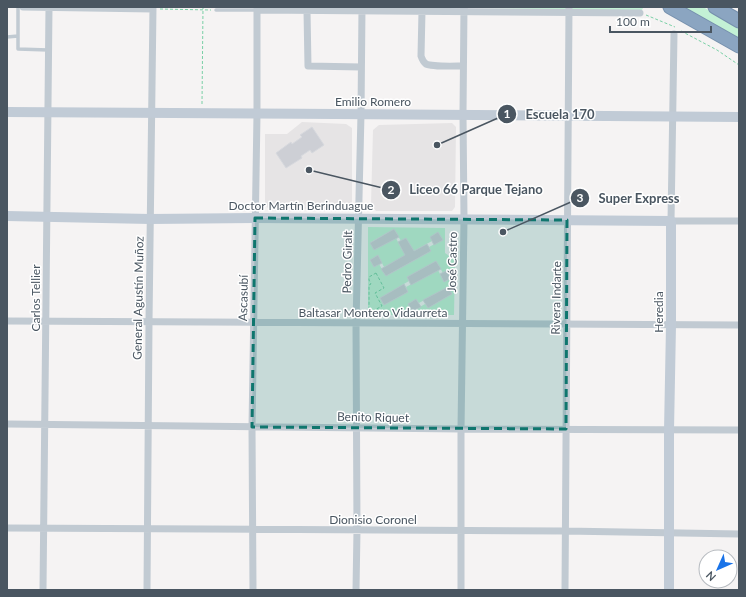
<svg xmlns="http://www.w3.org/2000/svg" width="746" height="597" viewBox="0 0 746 597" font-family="Lato,sans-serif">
<rect width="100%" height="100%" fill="#f5f3f3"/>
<path fill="#e6e4e5" d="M302,122L346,124L352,128V206L348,210L269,209L265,205V134H287Z
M452,123L456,127L455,207L452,211H376L371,204L373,130L379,125Z"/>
<path fill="#c3f1d5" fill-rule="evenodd" d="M474,7H640L643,8L642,10L639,11L478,8Z
M681,7H703L739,27V39Z
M368,227L445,228V253L455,260L454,315H368ZM394,229L401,241L406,238L411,246L402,250L396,238L374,250L371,242ZM438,233L442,240L429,247L431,251L386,276L379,264L374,267L370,260L378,255L384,267L432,241ZM436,261L443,273L448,270L452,278L444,282L438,270L406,287L408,292L384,305L380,298L409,281L407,277ZM448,287L452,294L428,308L425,304L413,311L408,304L416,299L419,303Z"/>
<path fill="#cdcfd5" stroke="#d7d9de" d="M312,127L324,145L312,153L310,150L301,156L302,158L286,168L276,153L291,142L292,144L302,137L300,135Z
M394,229L399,237L374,250L370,243Z
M438,232L443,240L434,245L430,237Z
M406,238L414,251L427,244L431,251L386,276L381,269L405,255L398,242Z
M378,255L382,263L374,267L370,260Z
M436,261L441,269L411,285L407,277Z
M448,270L453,277L444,282L440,274Z
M404,284L408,292L384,305L380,298Z
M448,287L452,294L428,308L423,300Z
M416,299L421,307L412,311L408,304Z"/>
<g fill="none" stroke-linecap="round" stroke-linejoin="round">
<defs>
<path id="highway" d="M670,7L739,46
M715,7L739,21"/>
</defs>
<use href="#highway" stroke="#7690ad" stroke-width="15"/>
<path stroke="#7ad0a6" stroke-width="1" stroke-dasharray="3 2" stroke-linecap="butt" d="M160,9L211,10
M646,15L675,27
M681,31L717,50L739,65
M202,104L203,7
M376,273L384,288L375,293L382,306L369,313V285L371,284L369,280V277Z"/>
<path stroke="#c1cad2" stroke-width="3.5" d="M18,7V49L48,50
M216,10H257
M7,37L18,36"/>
<path stroke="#c1cad2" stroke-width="7" d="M23,7L153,9
M257,10L640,13
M307,11L308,66L361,67
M422,11L421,56C422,59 423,62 426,64C432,67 455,66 463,66
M674,34L671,221H739
M7,321L739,325
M7,424L461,429L739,430
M7,528L565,531L739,534
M43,590L49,7
M147,590L149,322L153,7
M253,590L252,427L257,114V7
M356,590L357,530L356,323L361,114L362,7
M461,590V429L464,219L463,114L464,7
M565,590L569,7"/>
<path stroke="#c1cbd6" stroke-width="10" d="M7,112C251,114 495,114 739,117
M7,216L150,219L255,218L671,221V325L669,431V590"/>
<use href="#highway" stroke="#8ba5c1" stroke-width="13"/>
</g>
<path fill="#0f766e" fill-opacity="0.2" stroke="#0f766e" stroke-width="3" stroke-dasharray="8 5" stroke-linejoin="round" d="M255,218L567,220L566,429L252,427Z"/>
<g text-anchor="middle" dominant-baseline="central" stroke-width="3" stroke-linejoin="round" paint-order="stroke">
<g font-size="12" fill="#4a5661" stroke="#fff">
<text x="373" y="101">Emilio Romero</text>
<text x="301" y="205">Doctor Martín Berinduague</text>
<text transform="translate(347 262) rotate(-89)">Pedro Giralt</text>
<text transform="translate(452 262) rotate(-89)">José Castro</text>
<text transform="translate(35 298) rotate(-90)">Carlos Tellier</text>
<text transform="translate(138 298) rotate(-89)">General Agustín Muñoz</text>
<text transform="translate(243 298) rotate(-89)">Ascasubí</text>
<text transform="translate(556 298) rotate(-89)">Rivera Indarte</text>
<text x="373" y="312">Baltasar Montero Vidaurreta</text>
<text transform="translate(658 312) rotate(-90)">Heredia</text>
<text transform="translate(373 417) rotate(1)">Benito Riquet</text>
<text x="373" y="519">Dionisio Coronel</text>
</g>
</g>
<path fill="none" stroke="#4a5661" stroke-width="1.5" d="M437 145L507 114M309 170L391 190M503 232L580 198"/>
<g fill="#4a5661" stroke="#fff" stroke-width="1.5">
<circle cx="437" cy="145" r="4"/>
<circle cx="309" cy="170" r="4"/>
<circle cx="503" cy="232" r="4"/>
<circle cx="507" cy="114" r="10"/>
<circle cx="391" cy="190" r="10"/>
<circle cx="580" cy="198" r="10"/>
</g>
<g font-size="12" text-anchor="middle" font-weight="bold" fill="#fff">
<text x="507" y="118">1</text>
<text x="391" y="194">2</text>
<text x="580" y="202">3</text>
</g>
<g font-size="13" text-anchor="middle" font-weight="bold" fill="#4a5661" stroke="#fff" stroke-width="3" stroke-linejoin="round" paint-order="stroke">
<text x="560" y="119">Escuela 170</text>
<text x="476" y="194">Liceo 66 Parque Tejano</text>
<text x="639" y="203">Super Express</text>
</g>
<rect width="746" height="597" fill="none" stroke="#4a5661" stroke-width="16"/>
<g transform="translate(718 569) rotate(225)"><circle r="19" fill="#ffffff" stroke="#b7bbc0"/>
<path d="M0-3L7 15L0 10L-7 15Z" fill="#1a73e8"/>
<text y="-6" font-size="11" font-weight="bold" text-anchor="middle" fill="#4a5661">N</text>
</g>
<path d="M610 26v6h101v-6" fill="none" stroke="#4a5661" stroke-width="2"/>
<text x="616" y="26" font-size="12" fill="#4a5661" stroke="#ffffff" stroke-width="3" paint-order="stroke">100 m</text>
</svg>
